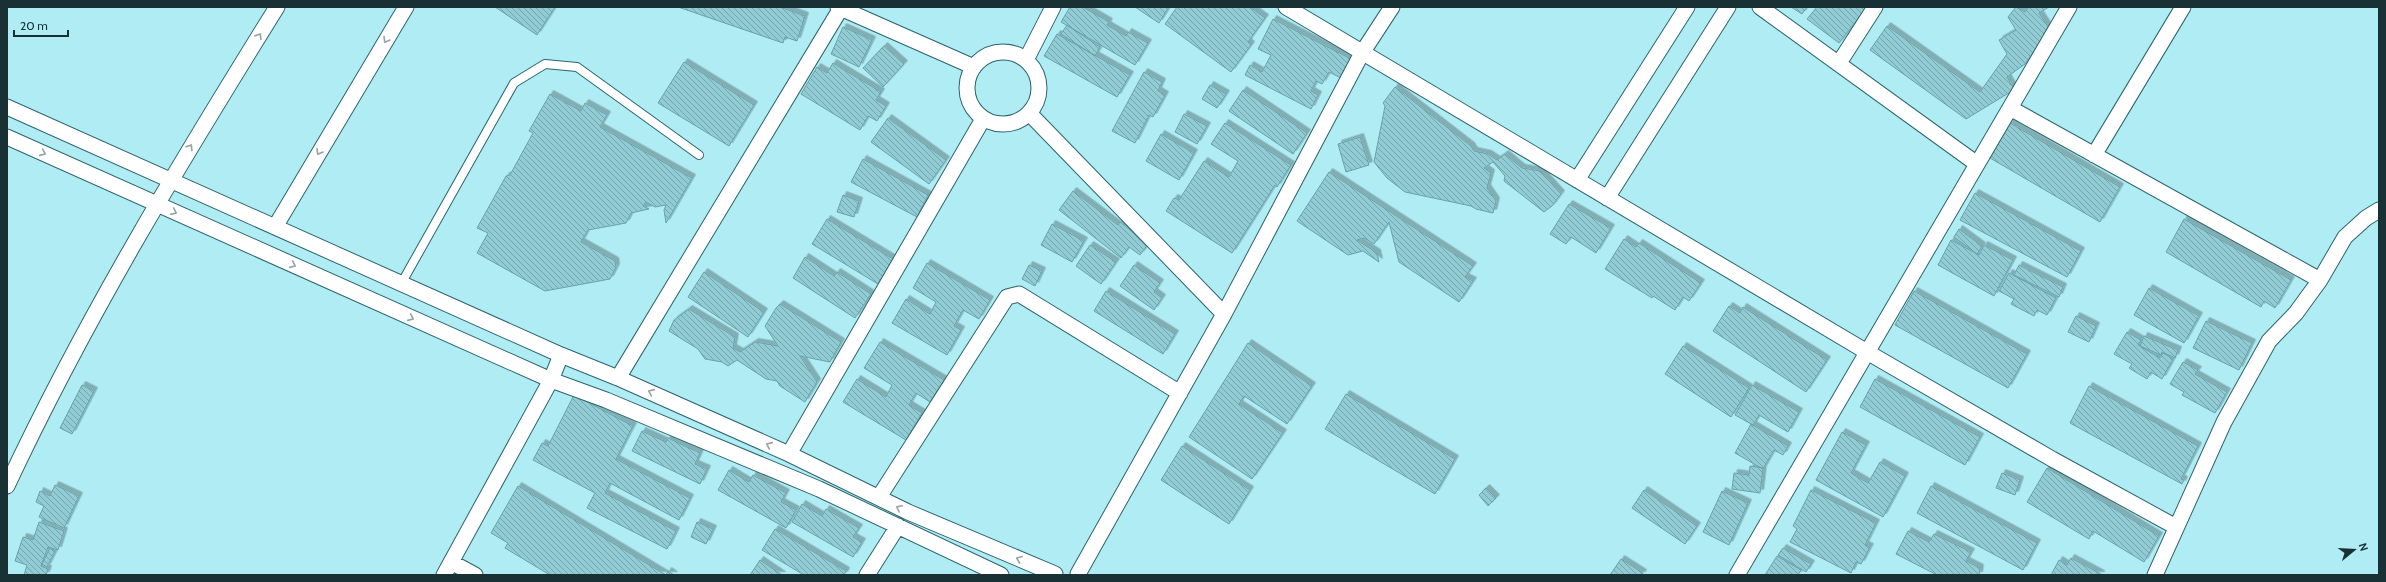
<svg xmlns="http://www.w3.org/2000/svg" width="2386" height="582" viewBox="0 0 2386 582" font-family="Cabin,sans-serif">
<defs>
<pattern id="building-back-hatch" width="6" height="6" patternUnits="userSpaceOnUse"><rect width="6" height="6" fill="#91ccd4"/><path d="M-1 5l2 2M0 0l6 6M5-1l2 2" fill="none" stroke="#76a6ad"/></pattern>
<filter id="shadow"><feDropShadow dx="3.5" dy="-3.5" stdDeviation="0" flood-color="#0004"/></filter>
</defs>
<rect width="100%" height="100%" fill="#b0ecf4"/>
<path fill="url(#building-back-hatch)" stroke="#68a2aa" filter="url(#shadow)" d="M495,7H555L537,35Z
M678,7H780L805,16L797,41L785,37L783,43Z
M1070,7H1083L1109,22L1107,25L1126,36L1128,32L1148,43L1135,65L1061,22Z
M1135,7H1169L1159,23Z
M1177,7H1250L1265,18L1248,42L1251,45L1231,72L1165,24Z
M1791,7H1807L1802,14Z
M1817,7H1867L1839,43L1807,19Z
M2016,7L2025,12L2029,7H2049L2039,13L2050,30L2025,64L2007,77L2014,89L2012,91L1966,119L1870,50L1887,26L1980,92L2007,54L1999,40L2016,30L2008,17Z
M1273,19L1353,60L1343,79L1329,72L1322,84L1316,81L1311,91L1318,95L1311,109L1245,75L1250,65L1262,72L1271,55L1258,49Z
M1067,25L1100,47L1095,56L1061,34Z
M843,27L872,40L859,67L831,54Z
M1057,34L1130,75L1117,97L1044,56Z
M884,46L904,64L883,87L863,68Z
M684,62L754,105L729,146L658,103Z
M833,63L881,92L876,100L886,106L877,121L868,116L860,130L801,94L817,67L827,73Z
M1144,72L1162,82L1158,91L1165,95L1153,117L1149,115L1135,143L1112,131Z
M1210,85L1226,94L1217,108L1202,99Z
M1395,87L1471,146L1474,151L1488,154L1497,160L1505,154L1522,168L1540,171L1561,194L1552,206L1544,212L1504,181L1505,176L1493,162L1484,168L1491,173L1487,188L1496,201L1493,213L1476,209L1471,206L1405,192L1387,178L1374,162L1385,106L1383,103Z
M1243,90L1307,133L1293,154L1229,111Z
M550,94L581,111L585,103L607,115L600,127L692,178L666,223L664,210L666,205L655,207L646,202L643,206L649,209L631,213L626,223L588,230L581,242L615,261L616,267L610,279L545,291L477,253L488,233L477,228L506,176L510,175L533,133L529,131Z
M1184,114L1207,126L1197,144L1175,132Z
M888,118L946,160L929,184L871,142Z
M1225,123L1291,165L1277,187L1275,185L1232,253L1166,211L1174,198L1179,200L1204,161L1229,177L1238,161L1211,144Z
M2010,123L2120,187L2100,222L1990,158Z
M1161,134L1194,153L1179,180L1146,161Z
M1360,137L1369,165L1346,172L1338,144Z
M863,159L928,195L917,217L851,182Z
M1329,172L1473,266L1465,277L1473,281L1459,302L1399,262L1389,222L1374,244L1364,238L1357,240L1377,253L1379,262L1363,251L1348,255L1297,221Z
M1073,191L1118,225L1120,222L1148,244L1140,255L1129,247L1121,258L1059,210Z
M1975,193L2081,251L2067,277L1960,220Z
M843,195L859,201L854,217L837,212Z
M1569,204L1611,228L1596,253L1571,237L1566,244L1550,234Z
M827,219L893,259L878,284L812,244Z
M2184,219L2291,280L2275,308L2264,301L2261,307L2166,252Z
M1052,224L1084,241L1072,262L1041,245Z
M1959,229L1982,246L1977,254L1954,237Z
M1624,239L1636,247L1639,243L1701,283L1689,301L1683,297L1675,310L1653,296L1652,298L1605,269Z
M1951,240L1979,255L1984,245L2013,260L1994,296L1938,265Z
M1090,245L1116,262L1101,284L1076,266Z
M805,257L834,276L837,272L871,294L855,318L793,278Z
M927,263L990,300L979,319L963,310L954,326L961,330L947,355L892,323L906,299L930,314L936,302L913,288Z
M1029,265L1042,271L1035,286L1022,279Z
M1134,265L1160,283L1154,292L1162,298L1154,310L1120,286Z
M2019,265L2063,287L2059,297L2014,275Z
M704,272L764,312L748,337L688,297Z
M2009,273L2056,298L2047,315L2037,310L2034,316L2011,304L2014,299L1999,291Z
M2149,288L2199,316L2184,343L2134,315Z
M1106,291L1175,334L1163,354L1094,311Z
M1914,291L2027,354L2008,388L1895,325Z
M780,304L841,342L830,362L800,356L817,382L805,402L780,386L777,381L766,379L737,360L728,366L722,362L705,359L698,349L669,331L674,320L689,309L735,337L733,348L740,352L755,342L778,346L765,326L776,308Z
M1729,306L1740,313L1743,307L1827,360L1806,392L1713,331Z
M2076,316L2096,326L2089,342L2068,332Z
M2206,321L2252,343L2239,370L2193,348Z
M2127,332L2141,340L2138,345L2160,358L2163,353L2173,359L2162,379L2151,372L2147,379L2129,368L2132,364L2114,354Z
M2144,336L2178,350L2175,358L2162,352L2161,355L2140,346Z
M880,342L944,380L930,402L916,393L909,405L922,413L906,440L843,402L857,379L886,397L892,385L864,368Z
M1248,343L1312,386L1287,424L1244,396L1239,404L1283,433L1252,479L1189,437Z
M1683,346L1749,388L1731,417L1665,374Z
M2183,362L2198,370L2195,374L2227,392L2215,413L2182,395L2184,392L2170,384Z
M1875,379L1980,437L1965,465L1860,407Z
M82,385L94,391L72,434L60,428Z
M1752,385L1799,412L1788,432L1759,415L1753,425L1735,415Z
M2089,386L2198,446L2181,479L2184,480L2182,484L2070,423Z
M1346,394L1455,459L1435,494L1325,429Z
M574,395L633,426L616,459L690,498L679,520L610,483L605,493L676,531L667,549L587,508L595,493L533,460L542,443L548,446Z
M1751,424L1788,446L1783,455L1774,450L1763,469L1735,453Z
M642,431L666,442L668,438L700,453L695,464L707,469L700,484L632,451Z
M1842,432L1866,445L1851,473L1868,483L1880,462L1905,476L1883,517L1816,480Z
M1182,446L1250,490L1229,524L1161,480Z
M1750,466L1763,468L1760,493L1732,489L1734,473L1749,475Z
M2047,468L2159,536L2144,562L2093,531L2089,539L2027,502Z
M729,470L749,482L753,475L786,493L781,502L796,510L786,528L718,490Z
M2002,473L2020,480L2015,495L1996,488Z
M55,485L79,496L64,528L39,517L44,506L36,502L40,491L50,496Z
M518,486L666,575L668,571L674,575H550L505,548L508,543L491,533Z
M1931,486L2037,543L2023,570L1917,513Z
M1486,488L1496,498L1488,506L1479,495Z
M1644,490L1697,526L1685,544L1632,508Z
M1811,490L1876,523L1865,545L1870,547L1861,564L1856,562L1851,573L1790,542L1797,529L1793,526Z
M1722,491L1748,503L1729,545L1703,532Z
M802,504L822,516L826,509L859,528L853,537L862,542L853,557L792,522Z
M39,522L64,531L58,550L48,547L41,566L48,569L46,575H24L27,565L15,561L23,537L33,540Z
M697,522L713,529L706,544L691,537Z
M775,529L846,571L844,575H804L762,550Z
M1908,531L1929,542L1934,534L1971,552L1966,561L1980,568L1979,575H1937L1896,554Z
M50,548L55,551L47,567L42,564Z
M1783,548L1811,564L1806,572L1778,555Z
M1777,556L1801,570L1798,575H1765Z
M2071,558L2101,574V575H2051L2059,560L2067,565Z
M1621,559L1643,573L1642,575H1610Z
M760,560L782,575H750Z"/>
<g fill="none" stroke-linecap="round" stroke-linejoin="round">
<defs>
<path id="lane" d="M401,284L514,83L545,64L577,67L699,155"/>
<path id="street" d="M838,7L974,67
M1286,7L1867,352L2052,459L2176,527
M1760,7L1977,164
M967 88a36 36 0 1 1 72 0a36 36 0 1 1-72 0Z
M1026,60L1053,7
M1839,63L1875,7
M7,107L561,355L618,378L789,454L908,512L1055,574
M2010,108L2320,280
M1029,113L1224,314
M7,137L551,380L606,400L819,489L1001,575
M2094,155L2183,7
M1577,180L1687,7
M1607,198L1728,7
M275,227L406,7
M618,378L841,8
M789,454L983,119
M7,486C85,319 180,163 277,7
M879,497L1007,297L1019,294L1180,393
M451,562L475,575
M1078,574L1224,314L1362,53L1392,7
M444,575L551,380L561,355
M867,575L898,526
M1737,575L2069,7
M2155,575L2224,422L2269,341L2296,313L2320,280L2345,237L2366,218L2379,210"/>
</defs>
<use href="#lane" stroke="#2b656c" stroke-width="10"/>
<use href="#street" stroke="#2b656c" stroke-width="17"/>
<use href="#lane" stroke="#fff" stroke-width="8"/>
<use href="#street" stroke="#fff" stroke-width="15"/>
</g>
<defs><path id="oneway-chevron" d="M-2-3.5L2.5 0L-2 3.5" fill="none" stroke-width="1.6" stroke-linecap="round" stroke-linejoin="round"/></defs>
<g stroke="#98a2a4">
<use href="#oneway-chevron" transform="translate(259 36) rotate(-58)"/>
<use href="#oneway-chevron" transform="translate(386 40) rotate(121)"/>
<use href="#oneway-chevron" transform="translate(190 147) rotate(-58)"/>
<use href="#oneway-chevron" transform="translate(319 152) rotate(121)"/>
<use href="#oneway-chevron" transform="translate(43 153) rotate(24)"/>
<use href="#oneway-chevron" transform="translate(174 212) rotate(24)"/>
<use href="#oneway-chevron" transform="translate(293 265) rotate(24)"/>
<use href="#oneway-chevron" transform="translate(411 318) rotate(24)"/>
<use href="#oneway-chevron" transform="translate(651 392) rotate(-156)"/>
<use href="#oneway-chevron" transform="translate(769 445) rotate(-156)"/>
<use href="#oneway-chevron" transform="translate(899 508) rotate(-153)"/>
<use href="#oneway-chevron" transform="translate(1019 559) rotate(-158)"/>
</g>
<rect width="2386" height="582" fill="none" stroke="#193134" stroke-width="16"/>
<g transform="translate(2354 550) rotate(72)" stroke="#b0ecf4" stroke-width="3" paint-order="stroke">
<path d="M0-3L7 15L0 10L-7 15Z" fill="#193134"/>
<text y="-6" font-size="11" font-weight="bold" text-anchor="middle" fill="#193134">N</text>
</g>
<path d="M14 30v6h54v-6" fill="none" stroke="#193134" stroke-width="2"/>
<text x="20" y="30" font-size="12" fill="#193134" stroke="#b0ecf4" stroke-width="3" paint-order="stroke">20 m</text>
</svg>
